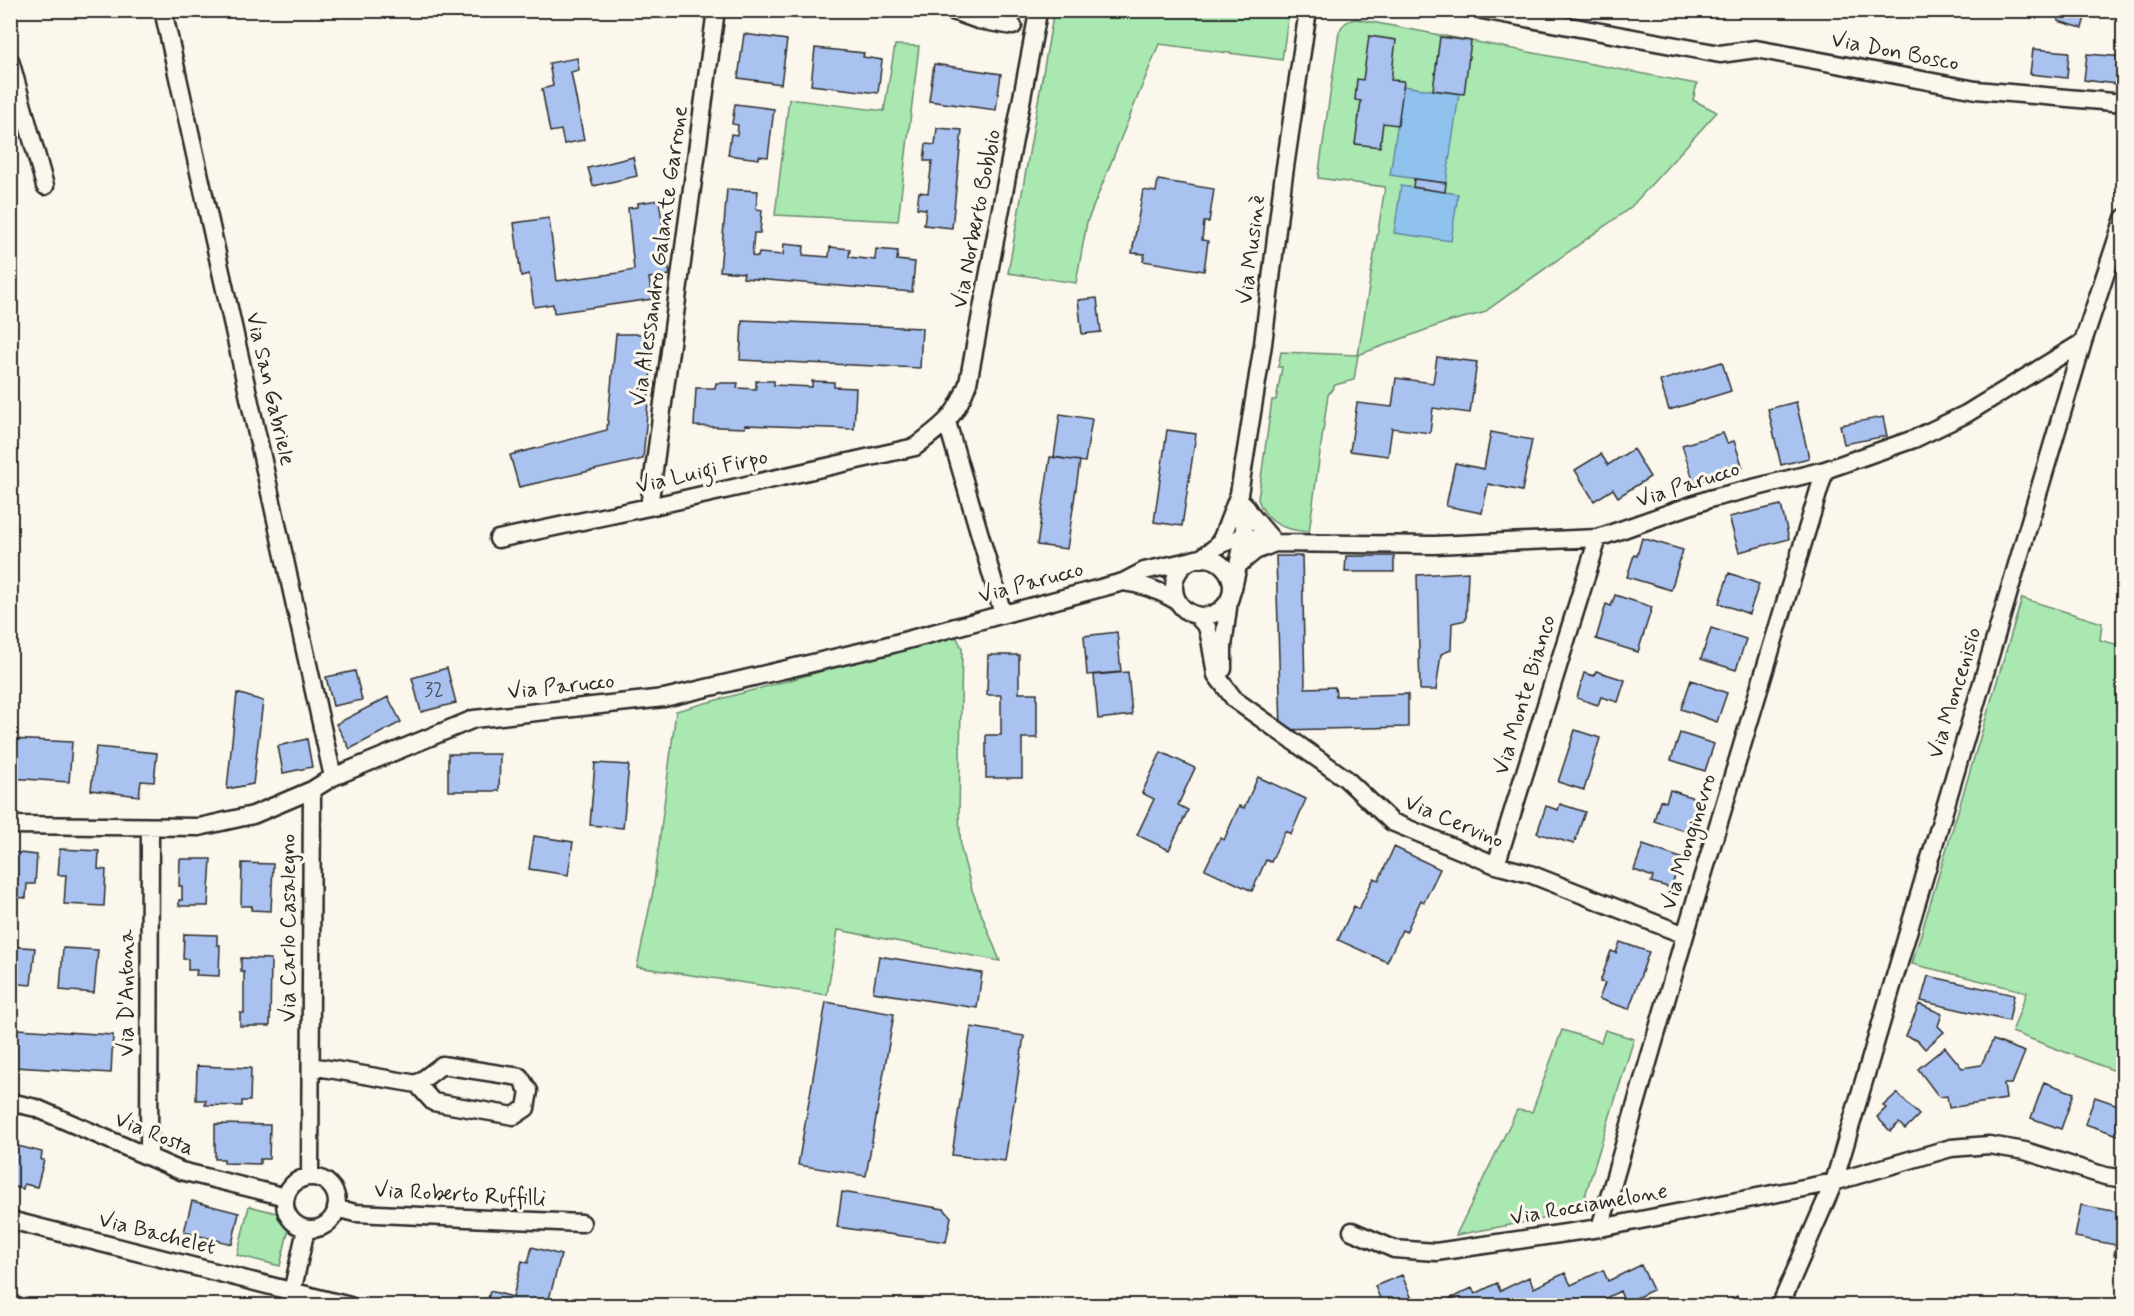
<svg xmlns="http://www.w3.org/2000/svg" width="2134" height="1316" viewBox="0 0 2134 1316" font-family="Mynerve,sans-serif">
<rect width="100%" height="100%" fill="#fbf7ec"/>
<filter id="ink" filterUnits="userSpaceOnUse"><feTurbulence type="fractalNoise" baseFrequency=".0167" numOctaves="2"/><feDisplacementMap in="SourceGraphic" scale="12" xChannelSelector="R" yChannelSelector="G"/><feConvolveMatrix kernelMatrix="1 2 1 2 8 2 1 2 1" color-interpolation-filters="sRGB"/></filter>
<g filter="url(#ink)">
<path fill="#a9e8b1" stroke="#6a8a6e" stroke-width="1.5" d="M1056,10L1289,11L1282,60L1159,44L1087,222L1076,283L1008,273L1053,16Z
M1356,19L1697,84L1693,100L1717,112L1630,208L1483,313L1447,322L1358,355L1354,380L1335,385L1328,395L1309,532C1285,530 1266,524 1258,499L1272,400H1276L1282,367H1278L1281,352L1358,355L1385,187L1318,178L1339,32C1342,24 1347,20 1356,19Z
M895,45L919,46L898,221L775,215L789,99L884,111Z
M2022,598L2102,623L2100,640L2123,646V1074L2012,1032L2027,992L1912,964Z
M952,636L957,638L962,648L959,814L961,849L972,890L1000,961L838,930L827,995L637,967L653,891L676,711Z
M1562,1030L1601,1042L1605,1030L1634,1039L1580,1212L1456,1235L1517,1110L1532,1112Z
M249,1206L280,1214L284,1222L289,1228L280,1266L237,1255Z"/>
<path fill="#8fc2ec" stroke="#67869f" stroke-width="1.5" d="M1403,86L1459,94L1446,183L1390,175Z
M1401,186L1458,194L1451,241L1394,233Z"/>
<path fill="#a9c2ef" stroke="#2b2b2b" stroke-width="1.5" d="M2061,10H2087L2082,28L2058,21Z
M744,34L787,40L781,84L738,78Z
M1369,36L1396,40L1391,80L1404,81L1398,125L1383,123L1380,147L1355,144L1361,101L1355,100L1357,79L1363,80Z
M1440,37L1471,41L1464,94L1433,90Z
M815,48L864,53L863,57L882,60L878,93L811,85Z
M2033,49L2069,52L2067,78L2030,74Z
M2087,54L2124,57V85L2084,80Z
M577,58L579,70L571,72L584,140L564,144L561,130L550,132L542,89L553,86L549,63Z
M934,64L1001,74L996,110L929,101Z
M735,104L774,109L768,157L759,156V159L728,155L731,134L737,135L738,125L732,124Z
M937,128L962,130L952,228L924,225L926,209L917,208L919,192L928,193L932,161H924L926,144L935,145Z
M633,157L637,176L593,186L588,168Z
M1414,179L1446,183L1445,192L1413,187Z
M1158,180L1214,189L1209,222H1204L1202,240L1208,241L1204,271L1143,261L1145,254L1132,253L1143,190L1156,192Z
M727,189L758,191L756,209L762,210L760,233H754L752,256L758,257L759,253L783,255L784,244L804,246L803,255L829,257L830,247L850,249L849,257L875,260L876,249L898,251L897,260L915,262L912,292L743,278L744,273L720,271Z
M659,200L670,275L649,278L652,299L554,313L553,304L534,307L529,274L521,276L514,223L549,218L557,281L619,273L634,270L628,208L638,207V203Z
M1097,298L1101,332L1082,334L1078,300Z
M742,320L922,328L920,368L740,360Z
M616,334H654L643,459L519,487L510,455L607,430Z
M1437,357L1477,362L1470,413L1433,408L1430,433L1392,428L1388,456L1350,451L1357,403L1392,407L1396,378L1433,383Z
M1722,362L1731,391L1669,410L1660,381Z
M756,381H774V385L812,387V381L834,382V387L856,388L854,429L745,425V428L694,426L696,388H715L716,383H738L737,388L756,389Z
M1796,402L1809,458L1781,465L1768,409Z
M1060,414L1092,419L1085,462L1054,457Z
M1883,417L1887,436L1844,444L1840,425Z
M1167,430L1196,434L1182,526L1154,522Z
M1491,432L1532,440L1522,491L1488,484L1482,513L1446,506L1455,463L1484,469Z
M1723,433L1727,443L1734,441L1743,468L1694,483L1682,445Z
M1633,449L1650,477L1618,497L1613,489L1594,501L1575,470L1601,454L1608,465Z
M1050,457L1080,461L1067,549L1037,545Z
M1781,505L1789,539L1739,552L1729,517Z
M1642,538L1683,550L1671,590L1627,577L1634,555L1637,556Z
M1276,556H1302L1305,688L1335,687L1336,696L1408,694V727L1281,730Z
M1346,556H1394V572H1345Z
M1468,572L1466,620L1452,623L1451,650L1441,654L1436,690H1420L1417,575Z
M1729,573L1759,584L1749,614L1719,603Z
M1615,595L1652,607L1638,652L1596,639L1606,604L1611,606Z
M1711,628L1746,639L1736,670L1701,659Z
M1117,632L1121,672L1087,675L1084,636Z
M988,655H1019V693H1037V738H1022V778H986V735H1001V695H987Z
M447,668L456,703L421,712L412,678Z
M355,671L362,700L333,706L326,677Z
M1596,671L1625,680L1618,702L1601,697L1598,705L1577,698L1584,673L1594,676Z
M1128,672L1132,715L1098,719L1094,675Z
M1691,680L1727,693L1717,722L1681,709Z
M237,693L263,701L253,784L227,789Z
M388,697L401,722L350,749L336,724Z
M1575,730L1600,738L1584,790L1558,782Z
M1680,733L1714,744L1705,771L1671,760Z
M10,739L72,742L69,782L10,778Z
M307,739L312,767L283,773L278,746Z
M96,747L157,753L154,782L141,781L139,796L91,790Z
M1161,752L1195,768L1178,805L1188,810L1169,850L1137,835L1154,799L1142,793Z
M448,754H500L499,791H448Z
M595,763L629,765L623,828L590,825Z
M1258,777L1306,799L1291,834L1285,831L1271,862L1266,860L1252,891L1205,869L1220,838L1224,840L1239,806L1244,808Z
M1670,790L1700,800L1689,832L1654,821L1660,800L1666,802Z
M1560,804L1585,812L1574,844L1537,833L1546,806L1558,810Z
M534,836L573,842L568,875L529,869Z
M1643,845L1681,858L1671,888L1651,882L1653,877L1634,870Z
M1394,847L1440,869L1424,902L1421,900L1406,932L1402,930L1387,962L1338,940L1354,906L1359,909L1374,878L1379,880Z
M60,849L99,851L98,869L106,870L104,906L64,904L66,875H58Z
M10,852L37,855L35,884H27L26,898L10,897Z
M180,859H211L208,906H179V900H182V886H179Z
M242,863L273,864L271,911L251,910L252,906H241Z
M184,934L217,935V945H220L219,976L196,975L197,970H188V959H183Z
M1620,942L1649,952L1629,1009L1599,999L1605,983L1600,982L1611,951L1616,953Z
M10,946L35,948L31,985L10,983Z
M63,948L98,950L94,993L60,990Z
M879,956L982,973L977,1008L873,992Z
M241,958L271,959L270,1026H240V1013H244V972H241Z
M1928,976L2014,995L2009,1021L1921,1001Z
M826,1002L894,1014L866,1176L798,1165Z
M1919,1004L1942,1014L1938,1026L1944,1032L1925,1049L1918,1041L1906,1036Z
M971,1027L1024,1036L1005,1161L952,1155Z
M17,1029L113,1035L111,1073L15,1067Z
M1993,1040L2025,1052L2012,1084H2004L2006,1099L1949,1108L1947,1096L1939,1097L1918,1069L1945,1047L1962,1068L1981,1065Z
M197,1066L251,1068L250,1101H242V1106L205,1105L206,1100H196Z
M2044,1082L2074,1093L2061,1129L2031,1118Z
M1897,1093L1919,1115L1905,1129L1899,1123L1890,1131L1877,1117L1886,1108L1883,1106Z
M2095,1097L2124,1107V1137L2085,1124Z
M215,1124L270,1125L269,1159H260V1164L224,1163V1159H215Z
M10,1144L42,1152L41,1160H44L37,1187L24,1184L23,1189L10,1186Z
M842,1192L944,1209L951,1217L946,1242L837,1227Z
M192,1201L239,1213L232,1244L184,1232Z
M2081,1205L2124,1213V1257L2114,1255L2116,1245L2075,1237Z
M532,1247L561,1255L547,1306H486L490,1291L513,1297L522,1261L528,1263Z
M1641,1265L1653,1290L1625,1303L1620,1291L1590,1306H1586L1583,1299L1569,1306H1447L1445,1301L1472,1288L1475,1294L1497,1283L1500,1291L1529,1277L1534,1288L1565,1273L1571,1285L1603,1270L1608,1281Z
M1402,1275L1415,1306H1383L1375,1286Z
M1737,1296L1741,1306H1716Z"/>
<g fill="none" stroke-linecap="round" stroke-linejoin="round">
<defs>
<path id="minor" d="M163,10L333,777
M950,10L978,20L1013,26
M1482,10L1720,54L1756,49L1976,90L2124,103
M10,60L45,186
M947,422L1003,614
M1244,504L1252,516L1275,543
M649,507L716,10
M498,539L649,507L915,447C944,424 955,419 968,383L1037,18
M1216,547C1238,535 1251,536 1275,543L1434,545L1598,538L1709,499L1825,470L1914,439L1966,414L2083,342
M1174 587a29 29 0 1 1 58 0a29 29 0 1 1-58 0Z
M1200,559L1216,547L1222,538L1239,494L1263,344L1283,181L1308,10
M1237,566L1255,551L1275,543
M1123,582C1143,584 1159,590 1177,601
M1233,588L1244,538V520L1239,495
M1197,616L1207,627L1210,639L1216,675L1235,700L1345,778L1392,822L1496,865L1530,874L1685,935
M1223,669V647L1229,600
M10,825L199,827L253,815L312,790L333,777L474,719L664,698L885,646L1123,582L1144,571L1193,560
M1496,865L1598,538
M311,1066L417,1084L433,1102L514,1116L526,1108L529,1091L520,1077L442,1065L417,1084
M10,1102L36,1108L181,1171L286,1197
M149,1157L150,828
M310,1177L312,790
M285 1203a26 26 0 1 1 52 0a26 26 0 1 1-52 0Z
M336,1208L355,1213L582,1223
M10,1220L350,1306
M1600,1228L1685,935L1825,470
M1352,1231L1394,1249L1436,1252L1600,1228L1834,1182L1951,1148L1989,1145L2025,1151L2105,1176L2124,1179
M289,1306L306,1229
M1780,1306L1834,1182L2083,342L2124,218"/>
</defs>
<use href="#minor" stroke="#2b2b2b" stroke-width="21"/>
<use href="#minor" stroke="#fbf7ec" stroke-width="16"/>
</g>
</g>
<g text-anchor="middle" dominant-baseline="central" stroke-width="6" stroke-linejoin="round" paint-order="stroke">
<g font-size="20" fill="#4a515c">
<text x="434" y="690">32</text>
</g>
<g font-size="22" fill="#2b2b2b" stroke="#fbf7ec">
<text transform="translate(1895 52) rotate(11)">Via Don Bosco</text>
<text transform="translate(977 219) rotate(-79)">Via Norberto Bobbio</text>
<text transform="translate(1252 250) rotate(-83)">Via Musinè</text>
<text transform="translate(660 256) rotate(-82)">Via Alessandro Galante Garrone</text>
<text transform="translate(270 389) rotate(77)">Via San Gabriele</text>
<text transform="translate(702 472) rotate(-13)">Via Luigi Firpo</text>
<text transform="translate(1688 485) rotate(-18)">Via Parucco</text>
<text transform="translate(1031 583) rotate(-15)">Via Parucco</text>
<text transform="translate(561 687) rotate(-6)">Via Parucco</text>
<text transform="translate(1955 693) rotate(-73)">Via Moncenisio</text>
<text transform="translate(1525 695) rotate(-73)">Via Monte Bianco</text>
<text transform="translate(1454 822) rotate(23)">Via Cervino</text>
<text transform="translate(1689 842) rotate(-73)">Via Monginevro</text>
<text transform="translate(289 928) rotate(-90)">Via Carlo Casalegno</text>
<text transform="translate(127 993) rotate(-90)">Via D'Antona</text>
<text transform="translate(154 1134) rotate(22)">Via Rosta</text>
<text transform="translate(460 1195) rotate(3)">Via Roberto Ruffilli</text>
<text transform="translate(1589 1205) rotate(-10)">Via Rocciamelone</text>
<text transform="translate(157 1234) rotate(14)">Via Bachelet</text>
</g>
</g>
<rect width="2134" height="1316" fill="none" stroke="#fbf7ec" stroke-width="36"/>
<rect x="18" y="18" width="2098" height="1280" fill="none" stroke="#2b2b2b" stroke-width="2" filter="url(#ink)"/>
</svg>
